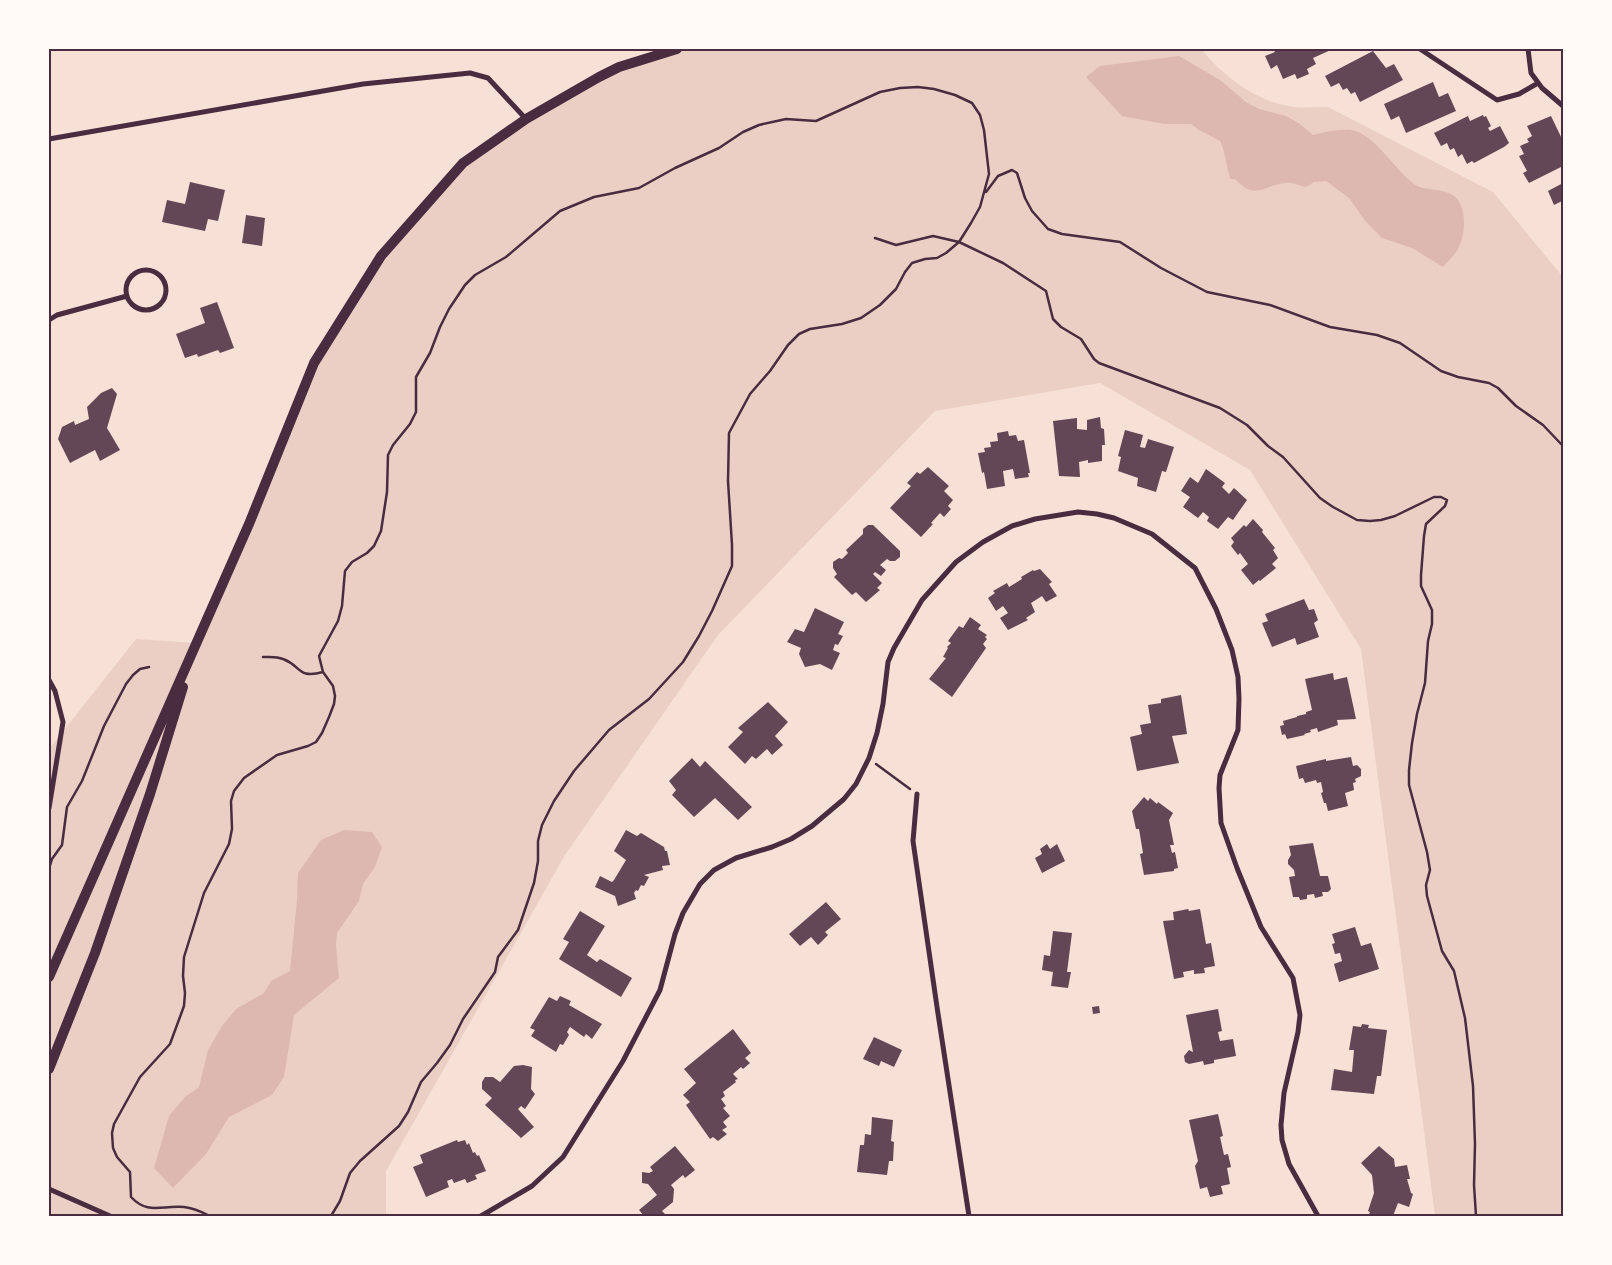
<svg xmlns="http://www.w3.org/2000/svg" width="1612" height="1265" viewBox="0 0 1612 1265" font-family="Mulish,sans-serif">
<rect width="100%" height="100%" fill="#f7e1d7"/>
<path fill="#ebcfc5" d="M677,49H1201C1222,74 1251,98 1284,105C1298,109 1313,107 1328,107L1493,192L1563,277V1216H1435L1361,649L1250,470L1100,383L935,411L718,635L565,855L386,1171V1216H49V749L136,639L197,643L314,363L381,256L463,163L599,77Z"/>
<path fill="#dcb8b0" d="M1179,56L1220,80L1246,102L1259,109L1286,116L1300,124L1313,135C1325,132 1338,129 1351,130C1374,133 1395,170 1414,184C1424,191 1440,188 1451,194C1468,202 1466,235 1458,249C1454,256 1447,262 1443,267L1412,248L1382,238L1366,222L1349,198L1326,181L1314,182L1306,187C1300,186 1292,182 1286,183C1264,184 1256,202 1235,179H1230L1223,148L1220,141L1199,130L1191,124H1164L1122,116L1086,77L1100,66Z
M344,830L372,832L382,847L375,867L363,884L359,901L337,933L336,945L339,978L294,1015L284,1077L272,1095L229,1117L206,1154L173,1188L154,1168L169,1116L185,1097L199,1087L208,1050L222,1026L236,1009L264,993L271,981L290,971L297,900L298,873L321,840Z"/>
<path fill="#644757" d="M1273,49H1333L1313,58L1316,64L1307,69L1309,74L1297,79L1295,74L1283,79L1277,65L1271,69L1265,56L1275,52Z
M1373,51L1386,68L1394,64L1403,80L1360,102L1355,92L1351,94L1347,88L1343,90L1339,83L1331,87L1325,76Z
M1433,82L1439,97L1448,93L1456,111L1406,133L1399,116L1391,120L1384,104Z
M1483,115L1484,117L1486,116L1491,126L1488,128L1490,131L1500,126L1509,143L1504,147L1474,163L1472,161L1467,164L1462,154L1458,157L1454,148L1450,150L1447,143L1441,146L1434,133L1468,116L1470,121Z
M1551,116L1563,141V166L1529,183L1523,173L1527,171L1519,156L1524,154L1520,146L1529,142L1527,139L1532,136L1527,126Z
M190,182L225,190L218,221L208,219L205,231L162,222L167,200L185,204Z
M1563,183V205L1562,201L1554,205L1548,191Z
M246,215L265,218L262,246L242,243Z
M217,302L234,348L220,353L218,350L198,357L197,354L185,358L176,334L205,323L200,308Z
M112,388L117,394L107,428L120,450L100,461L95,450L70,463L58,439L62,427L74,421L75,425L89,419L87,407L101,393Z
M1100,417L1101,428L1104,429L1105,445H1102V461L1088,463V460L1079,462L1080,477L1059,476L1053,421L1077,418V429L1087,430V420Z
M1125,430L1143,435L1140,447L1145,448L1148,439L1174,447L1166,472L1162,471L1156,492L1137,486L1138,478L1118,471L1121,457L1118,456Z
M1008,431L1009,436L1016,435L1018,441L1024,440L1030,473H1028L1029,477L1015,479L1013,469L1003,471L1005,486L987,489L984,472L982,473L978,453L985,452L984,448L991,447L990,442L998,441L997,433Z
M928,467L949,486L944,491L953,500L948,506L951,509L944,517L940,513L931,523L933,524L921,537L890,508L911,486L907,483L917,472L920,474Z
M1206,469L1225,483L1222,487L1229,494L1234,488L1247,500L1233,520L1228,517L1218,529L1207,521L1209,517L1203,512L1198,518L1183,507L1190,497L1181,491L1190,477L1198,483Z
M1253,519L1263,530L1262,532L1275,548L1273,550L1278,558L1272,564L1276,568L1260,581L1259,580L1253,585L1241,570L1248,564L1240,553L1238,555L1231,546L1234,542L1231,538L1244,525L1246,527Z
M868,525H873L900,551V557L895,561H890L887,559L880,565L886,570L881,576L875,572L873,574L882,583L877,588L880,590L866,602L856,592L852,595L834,577L837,574L833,568V562L839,558L842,559L848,553L846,550L863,534V529Z
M1040,569L1052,582L1049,584L1057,596L1046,602L1042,596L1031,603L1035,612L1026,618L1028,620L1008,630L1000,618L1008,613L1003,606L996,611L988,598L995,593L993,591L1007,583L1009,587L1022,579L1021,577L1033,570L1034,571Z
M1304,599L1309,610L1314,609L1318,620L1314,623L1319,637L1297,645L1295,638L1272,647L1262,623L1268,621L1265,614Z
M815,608L844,622L838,634L843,636L838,645L835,644L833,650L840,653L832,670L820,664L805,667L799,654L801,648L787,642L795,629L804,632Z
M970,617L981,625L978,629L987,635L985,637L987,639L983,644L986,648L952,697L929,679L946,658L943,657L948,648L947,647L951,643L948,641L959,626L963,628Z
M1333,673L1334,680L1347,677L1356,719L1337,720L1338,725L1318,732L1317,728L1310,730L1311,732L1304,734L1305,735L1287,739L1285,734L1282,735L1280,726L1284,725L1283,721L1297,717V716L1306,714V712L1312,710L1305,679Z
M1181,695L1187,734L1172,736L1179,763L1137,771L1130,737L1142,734L1140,725L1151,723L1148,705L1161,703V699Z
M768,702L788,722L775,736L783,745L772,755L767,749L756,759L752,756L745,764L728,747L743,732L738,728Z
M1351,757L1353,766L1357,765L1361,769V776L1355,779L1356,782L1353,783L1354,790L1345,793L1348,806L1328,811L1326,803H1324L1321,793L1323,792L1321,782L1317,783L1316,780L1305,783L1303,778L1299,779L1296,766L1326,759V761Z
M692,758L700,767L705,761L752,807L738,820L715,798L694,817L672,795L676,790L669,781Z
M1144,797L1148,801L1150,798L1157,804L1158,802L1173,813L1169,820L1174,845H1170L1172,853L1175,852L1178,868L1174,869V871L1144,875L1140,854L1143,853L1139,829H1136L1132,811Z
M626,830L637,836L641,833L664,847L665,851H667L670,865L662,866L663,870L644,875L649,877L644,886L641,885L638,891L636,890L634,893L636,899L618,906L615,896L595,887L600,876L612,882L614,880L626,860L614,851Z
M1313,843L1320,876H1328L1331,889L1328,892H1322L1323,896L1315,898L1314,894L1307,895V899L1300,900L1299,897H1293L1289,877L1295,876L1294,870L1288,864V860L1291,855L1289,846Z
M1047,844L1050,849L1057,844L1065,861L1042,873L1035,858L1042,854L1040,849Z
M826,902L841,919L825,932L828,935L818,945L811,937L800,946L789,934Z
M1188,909L1189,911L1200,909L1206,944L1211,943L1215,966L1204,968L1205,973L1194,974V970L1183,972L1184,977L1174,979L1163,921L1174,920L1173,912Z
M580,911L605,926L587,955L597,962L600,959L632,978L621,997L559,959L569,942L563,939Z
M1355,927L1361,946L1371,943L1379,969L1339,982L1334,964L1342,961L1340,953L1335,954L1332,944L1335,943L1332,934Z
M1053,931L1072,933L1067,972H1071L1068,988L1051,986L1053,972L1042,970L1044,955L1050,956Z
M560,996L571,1001L569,1005L602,1024L592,1039L586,1034L584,1037L570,1027L567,1032L569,1035L563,1045L560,1044L556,1052L531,1036L535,1030L530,1028L549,997L557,1001Z
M1099,1006L1100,1013L1093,1014L1092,1007Z
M1218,1009L1222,1031L1218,1032L1220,1041L1233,1039L1236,1056L1214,1060V1063L1204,1065L1203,1061L1189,1064L1185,1062L1184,1056L1189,1050L1193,1052L1186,1015Z
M1362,1024L1369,1025L1368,1028L1387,1030L1381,1076H1377L1374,1094L1331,1090L1334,1069L1352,1072L1354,1050H1349L1353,1026L1361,1027Z
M733,1029L751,1053L745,1058L750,1063L743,1069L741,1067L733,1074L738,1079L735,1080L736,1082L723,1092L725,1096L721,1099L726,1106L723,1108L730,1116L723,1122L727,1127L722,1130L727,1134L718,1141L713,1137L710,1139L686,1105L690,1102L683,1095L696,1083L684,1069Z
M874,1037L902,1050L894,1067L881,1061L879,1066L863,1059Z
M523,1065L532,1067L531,1089L535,1094L525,1109L521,1106L518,1109L534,1127L521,1138L485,1105L492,1098L482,1089V1082L485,1077H493L500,1082L514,1066Z
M1218,1114L1223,1136L1220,1137L1224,1155L1228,1154L1231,1167L1227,1168L1230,1184L1221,1186L1223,1194L1210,1197L1207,1187L1200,1189L1195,1166L1198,1161L1189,1120Z
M872,1117L893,1120L891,1141L894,1142L893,1161H889L887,1175L857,1172L860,1145H864L865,1134L871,1135Z
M457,1140L458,1142L465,1140L467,1145L469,1143L473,1153L475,1152L477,1156L479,1155L486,1171L475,1175L477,1179L467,1183L465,1179L454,1183L452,1179L447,1181L449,1187L426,1197L413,1167L423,1163L420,1155Z
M675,1146L695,1170L685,1178L683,1175L671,1185L674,1189L673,1202L662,1211L665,1214L663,1216H644L639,1210L657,1195L648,1184L642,1183V1172L649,1173L653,1171L650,1167Z
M1379,1146L1394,1159L1395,1167L1407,1165L1410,1179H1407L1411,1193L1413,1194L1409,1207L1398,1203L1393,1216H1368L1370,1212L1368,1211L1374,1193L1372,1175L1361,1163Z"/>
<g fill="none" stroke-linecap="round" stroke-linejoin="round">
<path stroke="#4a2c40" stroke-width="2.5" d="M986,192L998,176L1012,170L1017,173L1025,198L1032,211L1048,229L1062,234L1120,242L1161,268L1207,292L1270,305L1330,327L1377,335L1400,343L1441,371L1458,377L1489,383L1498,388L1516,406L1543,425L1563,446
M875,238L896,245L933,236L959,242L1003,263L1046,291L1053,319L1061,327L1081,339L1094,359L1099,363L1220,408L1247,425L1268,446L1283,457L1320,498L1333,507L1357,520L1370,521L1381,520L1395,516L1434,497H1441L1447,500L1445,506L1426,524L1424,536L1421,575V586L1432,610V624L1428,641L1425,683L1417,714L1412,743L1409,770V785L1427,852L1430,870L1426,885L1427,896L1442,951L1454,971L1465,1018L1473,1086L1475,1144L1474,1185L1476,1216
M263,657C270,657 276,656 283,659C302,666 297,679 323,672
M876,764L910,789
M49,869L52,859L62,845L67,807L82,781L104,726L126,684L133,675L140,669L149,667
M210,1216C202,1212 193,1208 184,1207C161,1205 148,1215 131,1197L130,1172L117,1157L113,1148L112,1133L114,1124L140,1077L170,1044L184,1006L185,993L183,976L184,957L204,893L229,844L232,829L231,801L234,791L244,778L277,755L308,746L316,742L322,733L329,717L334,704L335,696L333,686L323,672L319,656L338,621L342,606L345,571L352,562L367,553L374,546L381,531L387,492L388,455L393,445L410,424L416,412V377L430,353L440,327L449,309L465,285L475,275L506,257L560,211L594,197L639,188L675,168L719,148L743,132L759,125L786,119L816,121L880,92L900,88L918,87L934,89L955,95L972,103L980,115L984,130L989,174L980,207L971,223L959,242L946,253L937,258L925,259L912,263L905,272L896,289L880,305L861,318L842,324L810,329L799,334L788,345L770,371L750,394L729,433L728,481L732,545V566L712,611L699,636L683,662L649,699L609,730L574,771L554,801L542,825L538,841V861L534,883L518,930L498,957L495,972L463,1019L450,1045L437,1063L421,1082L408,1112L399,1126L360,1161L350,1173L340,1201L331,1216"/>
<path stroke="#4a2c40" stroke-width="5" d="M1420,49L1497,100L1519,94L1538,83
M1528,49L1531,73L1542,88L1563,106
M49,139L363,84L470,73L488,78L526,119
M126 290a20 20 0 1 1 40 0a20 20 0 1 1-40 0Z
M49,320L57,315L127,296
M49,680L55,691L63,722L49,808
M917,794L913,841L937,1007L969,1216
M49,1189L110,1216
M481,1216L532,1186L563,1157L623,1061L660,990L675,934L683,913L700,884L714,870L736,858L772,847L791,839L812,826L844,799L856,784L869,758L877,733L883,704L888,662L894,648L922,600L956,562L983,542L1012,526L1035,519L1078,512L1097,514L1114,518L1152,534L1195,568L1216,609L1232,650L1238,677L1239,699L1238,730L1220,775L1219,788L1221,823L1237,868L1261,927L1293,978L1300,1015L1298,1032L1284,1093L1281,1125L1282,1140L1289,1164L1318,1216"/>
<path stroke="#4a2c40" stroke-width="10" d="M49,977L249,524L314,363L381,256L463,163L526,119L599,77L619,67L677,49
M49,1069L95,953L150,794L183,687"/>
</g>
<rect width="1612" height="1265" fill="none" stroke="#fffaf5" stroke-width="100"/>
<rect x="50" y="50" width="1512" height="1165" fill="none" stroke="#4a2c40" stroke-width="2"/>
</svg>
